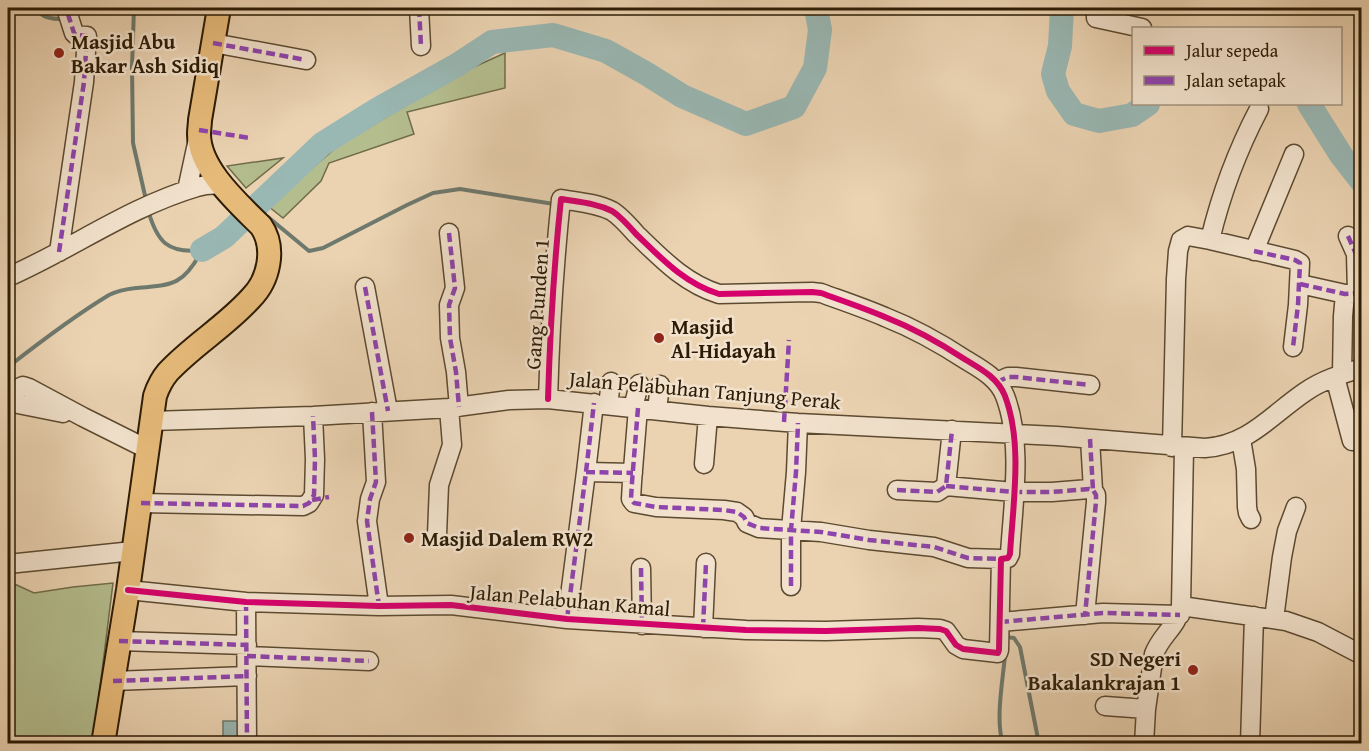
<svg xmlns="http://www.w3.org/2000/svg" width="1369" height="751" viewBox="0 0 1369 751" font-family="'Gentium Book Plus',serif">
<rect width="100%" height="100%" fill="#ebd3b2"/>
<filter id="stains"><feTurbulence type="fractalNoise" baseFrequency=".00333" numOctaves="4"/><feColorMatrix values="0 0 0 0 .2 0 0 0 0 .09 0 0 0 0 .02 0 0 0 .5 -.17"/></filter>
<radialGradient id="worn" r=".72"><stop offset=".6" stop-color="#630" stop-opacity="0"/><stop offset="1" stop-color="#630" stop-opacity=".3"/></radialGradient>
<path fill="#b4bd8e" stroke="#706c4a" stroke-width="1.5" d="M505,53V88L407,112L414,134L329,163L321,181L283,218L268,206L338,146L456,75Z
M283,158L246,188L227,166Z
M8,581L34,593L73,587L113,583L93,743L8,744Z"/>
<path fill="#99b7b3" stroke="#6e796d" stroke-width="1.5" d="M223,721H238L239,743H223Z"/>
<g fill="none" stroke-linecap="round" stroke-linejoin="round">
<path stroke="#6e796d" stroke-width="4" d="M35,8C42,18 52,19 63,19
M134,8L132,67L133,143L146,200
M73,16L84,8
M148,210C157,242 168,254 202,250
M268,217L309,251L323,248L407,205L433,193L460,189L554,204
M8,367C40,342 74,316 109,295C117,291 127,289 136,288C173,285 184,285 202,250
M1006,637L1014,638L1020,647L1039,744
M1003,744C995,720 1003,680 1005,655"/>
<path stroke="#99b7b3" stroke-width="24" d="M1062,8L1060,46L1053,74L1058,91L1074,114L1099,121L1132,115L1148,104
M1309,104L1341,155L1362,182
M202,250L224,237L322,144L378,109L457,65L492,42L553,35L606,51L647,74L682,96L746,124L794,107L815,68L820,30L816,8"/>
<defs>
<path id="minor" d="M419,8L421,46
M1096,8V18L1142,28
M213,43L306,60
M187,190L198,139
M449,233L455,288L449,305L450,338L456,372L459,407
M1348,236L1356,254L1357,293
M1210,240C1221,194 1237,151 1259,109
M1254,251L1294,154
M59,252L84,82L87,36L76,35L74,33L66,8
M8,277C72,249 129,207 197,187L206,185L222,184
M1300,284L1345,294L1362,293
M365,287L388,411
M1342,374L1343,316L1345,294
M1335,377L1352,441
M997,382L1008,377H1016L1090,385
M8,393L23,386L29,388L83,417L147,449
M8,402L63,413
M608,405L611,382
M633,408L639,384
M638,408L632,482L631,499L634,503L656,507L724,510L737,512L744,517L747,523L759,528L821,532L869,540L934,547L968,558L1001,559
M657,410L660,385
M372,412L376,482L370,499L367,521L379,606
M151,421L313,416L449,408L509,400L548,399L708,416L798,423L1057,436L1205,448C1249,445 1271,415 1305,392C1322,380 1342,374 1362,368
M1090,439L1093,490
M1241,439L1246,469L1247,507L1248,513L1251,519
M1172,447L1176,279L1178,251L1181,240L1188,236L1210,240L1295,260L1300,263L1298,305L1293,347
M704,464L708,416
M586,472L633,473
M946,486L1014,492H1052L1089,489L1093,490L1096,495V502L1085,615
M897,490L937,492L946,486L952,430
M141,503L303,506L309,503L314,495L315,459L313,416
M437,535L439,485L452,445L449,408
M8,564L133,551
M641,568L642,625
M791,586V530L796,472L798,423
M128,590L246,602L379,606L451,605L567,619L746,630L826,631L918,628L940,629L946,631L956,645L963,649L998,653L999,650L1001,559L1008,558L1010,554C1013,504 1023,443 1005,396C998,378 981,369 966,360C940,343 913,328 885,317C864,308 843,301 821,293L812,292L719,294C684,283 661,258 636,234C629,226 620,216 612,211C596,203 578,202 561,199C554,265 550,332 548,399
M246,602L247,744
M1181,606L1286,621L1318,632L1362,655
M567,619L586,472L594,403
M1274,619L1282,557L1287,531L1296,507
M1000,622L1103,613L1180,615
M703,628L706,563
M119,641L247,645
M247,656L369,661
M113,681L247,676
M1105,706L1146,709
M1144,744L1146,709L1154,654C1161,635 1178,626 1181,606L1184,448
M1250,744L1254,616"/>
<path id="major" d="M103,744L128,590L155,396C158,387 162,379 168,372C193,345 226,326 251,298C269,280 276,248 261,226C238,203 199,169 199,134C199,129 200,124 200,120L219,8"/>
</defs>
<use href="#minor" stroke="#5c4a30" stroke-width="21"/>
<use href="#major" stroke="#2d1c05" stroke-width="26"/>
<use href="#minor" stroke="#f2e2cd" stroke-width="18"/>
<use href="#major" stroke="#e6ba79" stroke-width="22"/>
<path stroke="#8e44ad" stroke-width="4.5" stroke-dasharray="9 4.5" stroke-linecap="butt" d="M419,8L421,46
M213,43L306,60
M199,130L250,138
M449,233L455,288L449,305L450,338L456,372L459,407
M1348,236L1356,254L1357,293
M1254,251L1295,260L1300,263L1298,305L1293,347
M59,252L84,82L87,36L76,35L74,33L66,8
M1300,284L1345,294L1362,293
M365,287L388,411
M997,382L1008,377H1016L1090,385
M638,408L632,482L631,499L634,503L656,507L724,510L737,512L744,517L747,523L759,528L821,532L869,540L934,547L968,558L1001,559
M372,412L376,482L370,499L367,521L379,606
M784,422L789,340
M1090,439L1093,490
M586,472L633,473
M946,486L1014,492H1052L1089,489L1093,490L1096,495V502L1085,615
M897,490L937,492L946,486L952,430
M312,500L329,497
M141,503L303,506L309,503L314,495L315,459L313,416
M641,568L642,625
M791,586V530L796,472L798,423
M246,602L247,744
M567,619L586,472L594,403
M1000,622L1103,613L1180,615
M703,628L706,563
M119,641L247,645
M247,656L369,661
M113,681L247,676"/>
<defs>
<path id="cycleway" d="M128,590L246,602L379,606L451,605L567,619L746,630L826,631L918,628L940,629L946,631L956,645L963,649L998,653L999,650L1001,559L1008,558L1010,554C1013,504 1023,443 1005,396C998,378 981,369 966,360C940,343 913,328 885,317C864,308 843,301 821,293L812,292L719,294C684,283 661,258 636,234C629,226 620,216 612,211C596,203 578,202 561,199C554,265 550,332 548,399"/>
</defs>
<use href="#cycleway" stroke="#f2e2cd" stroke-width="10"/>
<use href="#cycleway" stroke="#d6006c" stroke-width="6"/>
</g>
<g fill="#8f2418" stroke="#f2e2cd" stroke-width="2">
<circle cx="59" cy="53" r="6"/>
<circle cx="659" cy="338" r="6"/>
<circle cx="409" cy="538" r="6"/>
<circle cx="1193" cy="670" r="6"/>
</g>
<g text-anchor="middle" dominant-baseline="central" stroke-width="5" stroke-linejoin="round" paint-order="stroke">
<g font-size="21" font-weight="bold" fill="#2d1c05" stroke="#f2e2cd" text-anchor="start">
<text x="71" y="41">Masjid Abu<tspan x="71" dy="24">Bakar Ash Sidiq</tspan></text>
<text x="671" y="326">Masjid<tspan x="671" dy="24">Al-Hidayah</tspan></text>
<text x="421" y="538">Masjid Dalem RW2</text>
<text x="1181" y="658" text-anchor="end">SD Negeri<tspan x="1181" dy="24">Bakalankrajan 1</tspan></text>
</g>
<g font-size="21" fill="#2d1c05" stroke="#f2e2cd">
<text transform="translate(537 304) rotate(-86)">Gang Punden 1</text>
<text transform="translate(705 390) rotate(5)">Jalan Pelabuhan Tanjung Perak</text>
<text transform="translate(570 600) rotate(5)">Jalan Pelabuhan Kamal</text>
</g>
</g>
<rect width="1369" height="751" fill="none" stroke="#ebd3b2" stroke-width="30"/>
<rect x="9" y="9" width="1351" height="733" fill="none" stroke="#2d1c05" stroke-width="3"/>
<rect x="15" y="15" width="1339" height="721" fill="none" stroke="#2d1c05" stroke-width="1.5"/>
<rect x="1132" y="27" width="210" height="78" fill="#f2e2cd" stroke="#a3937d" stroke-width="1.5"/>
<rect x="1144" y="46" width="30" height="9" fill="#d6006c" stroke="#a3937d" stroke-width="1.5"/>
<text x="1186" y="57" font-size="18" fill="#2d1c05">Jalur sepeda</text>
<rect x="1144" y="76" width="30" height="9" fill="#8e44ad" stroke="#a3937d" stroke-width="1.5"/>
<text x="1186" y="87" font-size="18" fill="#2d1c05">Jalan setapak</text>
<rect width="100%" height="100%" filter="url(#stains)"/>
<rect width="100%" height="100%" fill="url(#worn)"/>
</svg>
